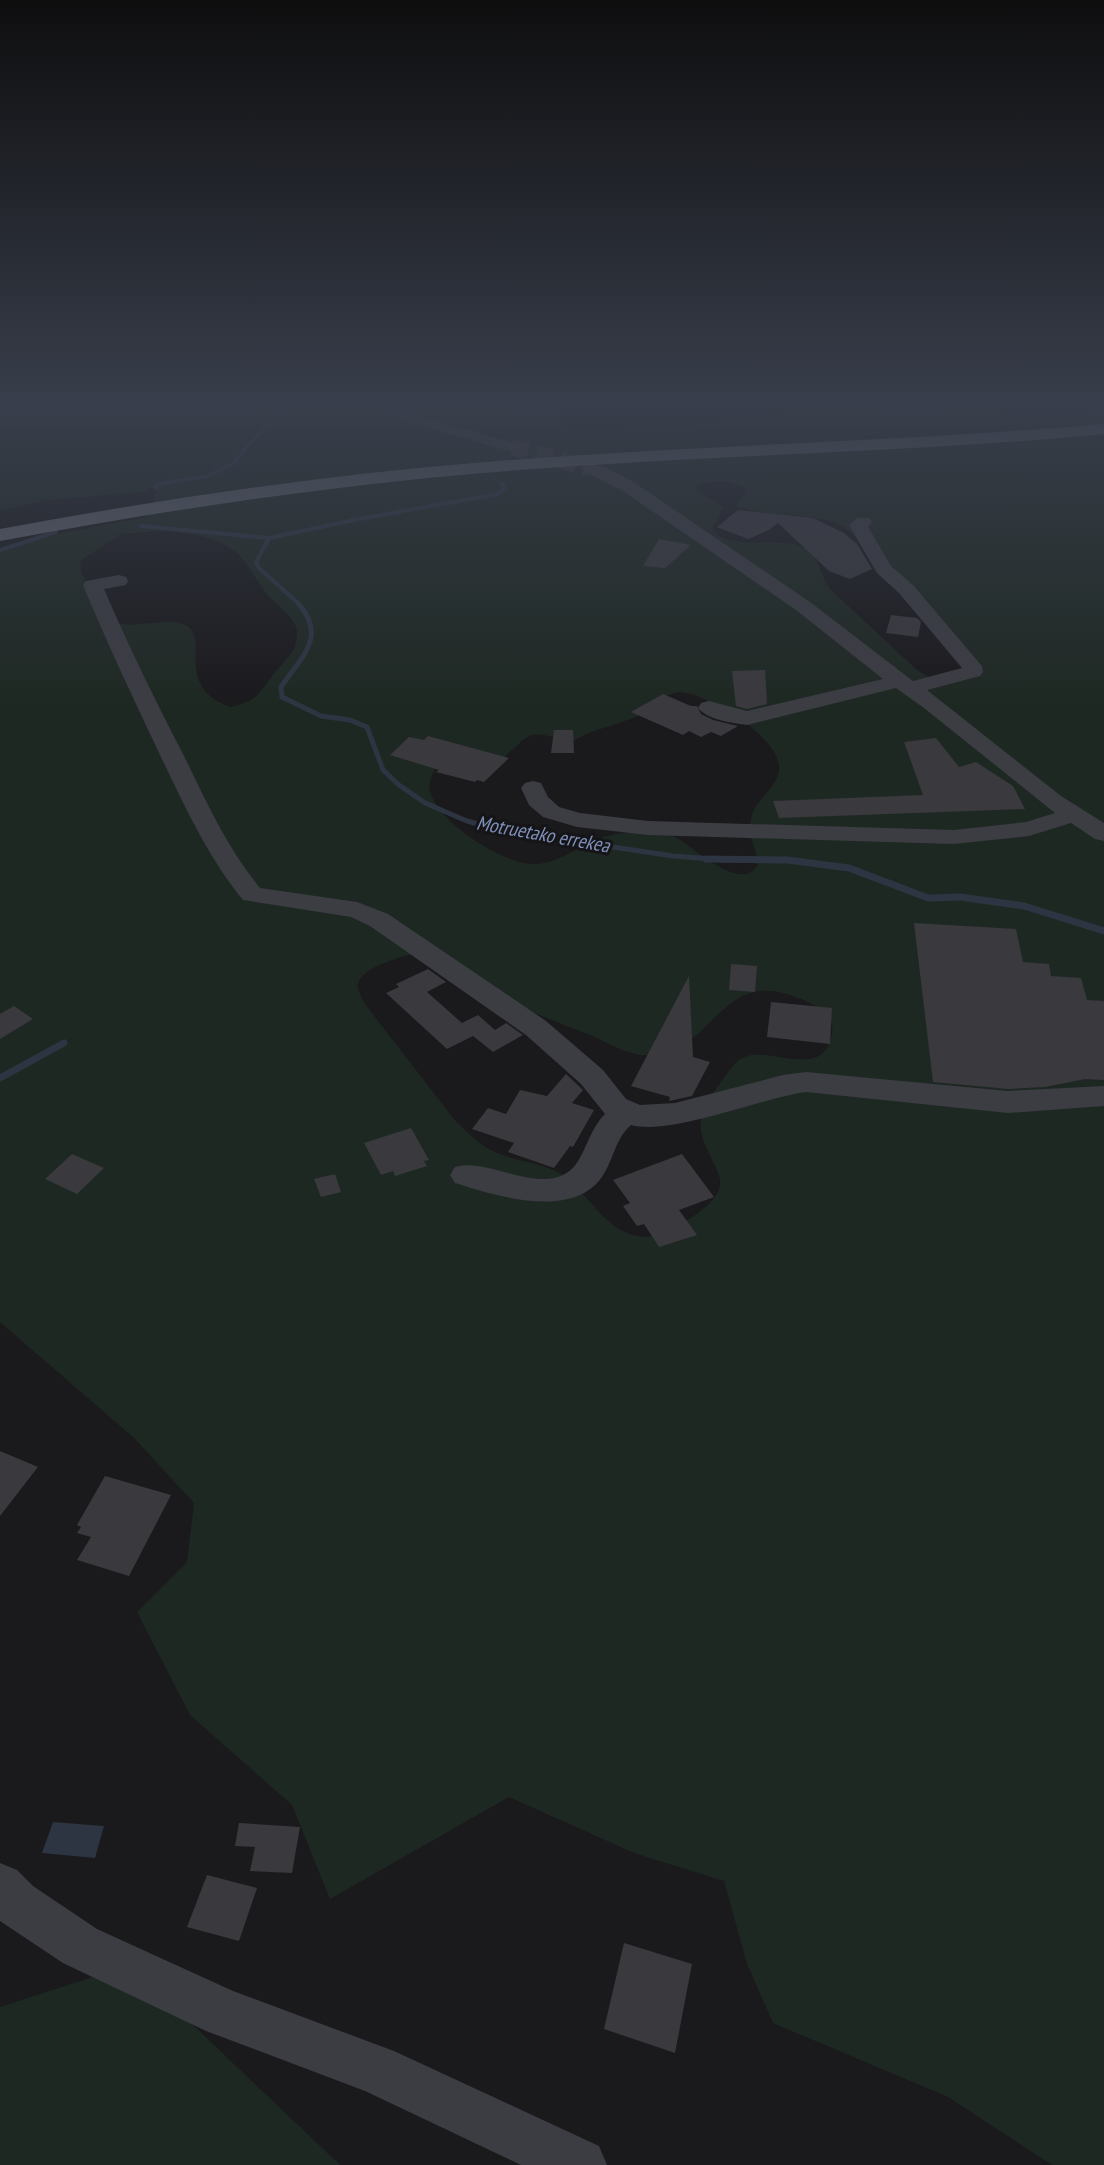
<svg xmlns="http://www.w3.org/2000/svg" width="1104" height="2165" viewBox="0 0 1104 2165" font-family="'PT Sans Narrow',sans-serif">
<rect width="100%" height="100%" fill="#1a191c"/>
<path fill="#1e2822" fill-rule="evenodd" d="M0,405H553L556,420L570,432L709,423L808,412L938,409L1057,419L1104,413V2165H1052L948,2097L773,2023L747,1964L724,1881L634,1853L509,1797L330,1899L292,1805L190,1715L137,1612L187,1562L194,1503L134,1438L0,1322V549L58,534L146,517L157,490L151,487L143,492L47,500L0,511ZM713,481H727L747,488L746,493L735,506C766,517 799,512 830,521C842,524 853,534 862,541L968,671L930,678L917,670L832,591C820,578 820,557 805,548C783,535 721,553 713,527L723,507L695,490L699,484ZM158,531C187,532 223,536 243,559C253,571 259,585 269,597C278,606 296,618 297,632C299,650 282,663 273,675C258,695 257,701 231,707C173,687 210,640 187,626C180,622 173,622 165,622C118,624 116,635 91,590C85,580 78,571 81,560L121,534ZM680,692C708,694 778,736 779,767C780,785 757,798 752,815C746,836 756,845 758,864C742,895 694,847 677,838C666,833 649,832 637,832C621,832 602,836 588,843C571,852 557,862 538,864C506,867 437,822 430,791C428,783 432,776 435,769L421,761H500C535,730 525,730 572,742C594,727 624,725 647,711C661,702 662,695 680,692ZM416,953C447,969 478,987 510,1002C535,1014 562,1024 588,1034C606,1042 629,1056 648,1055C716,1053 719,967 796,997C809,1002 823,1008 830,1020C834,1027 832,1035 830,1041C817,1080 765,1042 739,1060C730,1068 723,1079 716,1089C693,1121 698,1132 715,1166C718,1172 721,1179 720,1186C716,1207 672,1231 654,1236C644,1238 632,1236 623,1231C598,1218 584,1189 561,1174C540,1161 512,1162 491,1150C477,1143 465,1130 454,1119L368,1008C364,1002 359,995 358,987C357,968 401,957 416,953Z
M130,1965L340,2165H0V2007Z"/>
<path fill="#2d3442" d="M53,1822L104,1826L95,1858L42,1853Z"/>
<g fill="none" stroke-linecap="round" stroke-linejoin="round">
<path stroke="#2d3442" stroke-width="4" d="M155,487L160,484L208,476L234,463L253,440L290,405
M141,526L269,538
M0,550L56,532
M299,604L259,568L256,562L269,538L354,520L498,494L505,488L502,484"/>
<path stroke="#2d3442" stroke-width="5" d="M298,603C328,637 301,657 281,687L282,697L321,716L350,720L367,727L383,770L399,785L425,803L467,821L500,830L673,856L726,860H787"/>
<path stroke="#2d3442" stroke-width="7" d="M706,859L787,860L849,868L928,898L960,897L1024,906L1104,931
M0,1078L64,1043"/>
</g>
<path fill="#3a393e" d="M738,510L813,518L844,533L857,544L872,569L850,579L829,571L778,523L769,530L748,539L717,527Z
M659,539L691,545L665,568L643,566Z
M891,615L917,618L921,622L918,637L886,633Z
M765,670L767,704L747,709L736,706L732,671Z
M663,694L691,706H697L701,714L713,720L738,726L721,736L711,732L701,737L689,731L683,735L631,712Z
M554,730H573L574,753H551Z
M428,736L509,758L484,782L477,780L475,782L436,772L439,770L390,755L409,737L424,740Z
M936,738L959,767L976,762L1013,786L1025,809L779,818L773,801L923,795L904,742Z
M914,923L1016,929L1023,962L1049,964L1051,976L1081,978L1087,1000L1104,1001V1080L1085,1079L1045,1087L1008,1089L933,1082Z
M731,964L757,966L755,992L729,990Z
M428,969L446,982L427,992L462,1023L478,1015L495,1030L506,1023L523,1035L493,1052L473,1036L447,1049L386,993L399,987L396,984Z
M689,976L693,1057L710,1062L692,1096L669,1101L670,1097L631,1086Z
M771,1002L832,1008L830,1044L767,1037Z
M14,1006L33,1019L0,1039V1014Z
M566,1074L583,1090L572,1103L594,1110L573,1147L570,1146L554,1168L508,1152L514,1143L472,1129L488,1108L506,1114L520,1090L547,1096Z
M411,1128L429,1160L424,1161L427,1166L395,1176L393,1171L381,1175L364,1143Z
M72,1154L104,1168L77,1194L45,1179Z
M682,1154L714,1197L679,1210L697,1235L659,1247L644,1224L637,1226L623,1206L630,1203L613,1180Z
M335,1174L341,1192L321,1197L314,1179Z
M0,1451L38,1467L0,1516Z
M105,1476L171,1495L129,1576L77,1560L91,1537L77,1533L81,1527L77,1525Z
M239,1823L300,1827L292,1873L250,1871L255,1847L235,1846Z
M207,1875L257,1888L239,1941L187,1927Z
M624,1943L692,1964L675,2053L604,2029Z"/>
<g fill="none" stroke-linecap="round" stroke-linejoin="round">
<path stroke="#37363c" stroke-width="17" stroke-dasharray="17 8" stroke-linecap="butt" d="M512,447L589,468"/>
<path fill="#3c3c43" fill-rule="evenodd" d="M387,405H402L418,416L518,444L520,447L512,452L408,422L394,414Z
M589,463L607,468L635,483L810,602L913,681L962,668L899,593L877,573L849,525L857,518H869L872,522L868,527L891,566L913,585L982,666L983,672L980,676L927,690L1061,796L1104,823V841L1095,839L1071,823L1029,836L954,844L648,835L577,827L543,817L529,805L521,788L525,783L533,781L541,783L548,797L559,807L580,813L648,821L954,830L1026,822L1055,813L924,708L896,688L747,725C733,723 707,720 698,708L701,703L709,701L747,711L883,679L796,610L623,491L583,471L581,468Z
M119,575L126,577L128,581L126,585L104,589C128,645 155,700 183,754C206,801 227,848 260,888L357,902L388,914L546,1021L603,1070L626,1099L640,1105L675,1103L783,1075L806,1072L1008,1091L1104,1086V1106L1008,1113L806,1092C761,1098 670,1136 631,1125C615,1139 614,1159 602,1177C572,1220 496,1196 455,1183L450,1175L455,1167C487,1157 537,1194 568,1172C584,1162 588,1130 605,1114L581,1084L526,1035L370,926L351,917L243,900C208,857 185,807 161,757C134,700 107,643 83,585L86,581Z
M0,1863L17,1870L33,1886L97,1929L233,1991L394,2051L599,2146L607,2165H521L365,2091L206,2031L63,1963L0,1921Z"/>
<path fill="#656673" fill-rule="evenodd" d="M1104,424V434L1035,440C851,454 666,457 482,473C320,487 160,511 0,541V529C161,499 323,475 486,462C692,445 898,442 1104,424Z"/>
</g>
<linearGradient id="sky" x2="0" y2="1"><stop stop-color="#0e0e0f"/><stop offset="0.57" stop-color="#383e4b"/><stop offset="1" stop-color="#383e4b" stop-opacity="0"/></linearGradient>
<rect width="1104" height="708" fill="url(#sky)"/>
<g text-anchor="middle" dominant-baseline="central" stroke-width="6" stroke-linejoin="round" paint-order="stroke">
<g font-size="20" font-style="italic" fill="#7f90ba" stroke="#151417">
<text transform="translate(543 834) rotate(10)">Motruetako errekea</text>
</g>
</g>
</svg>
